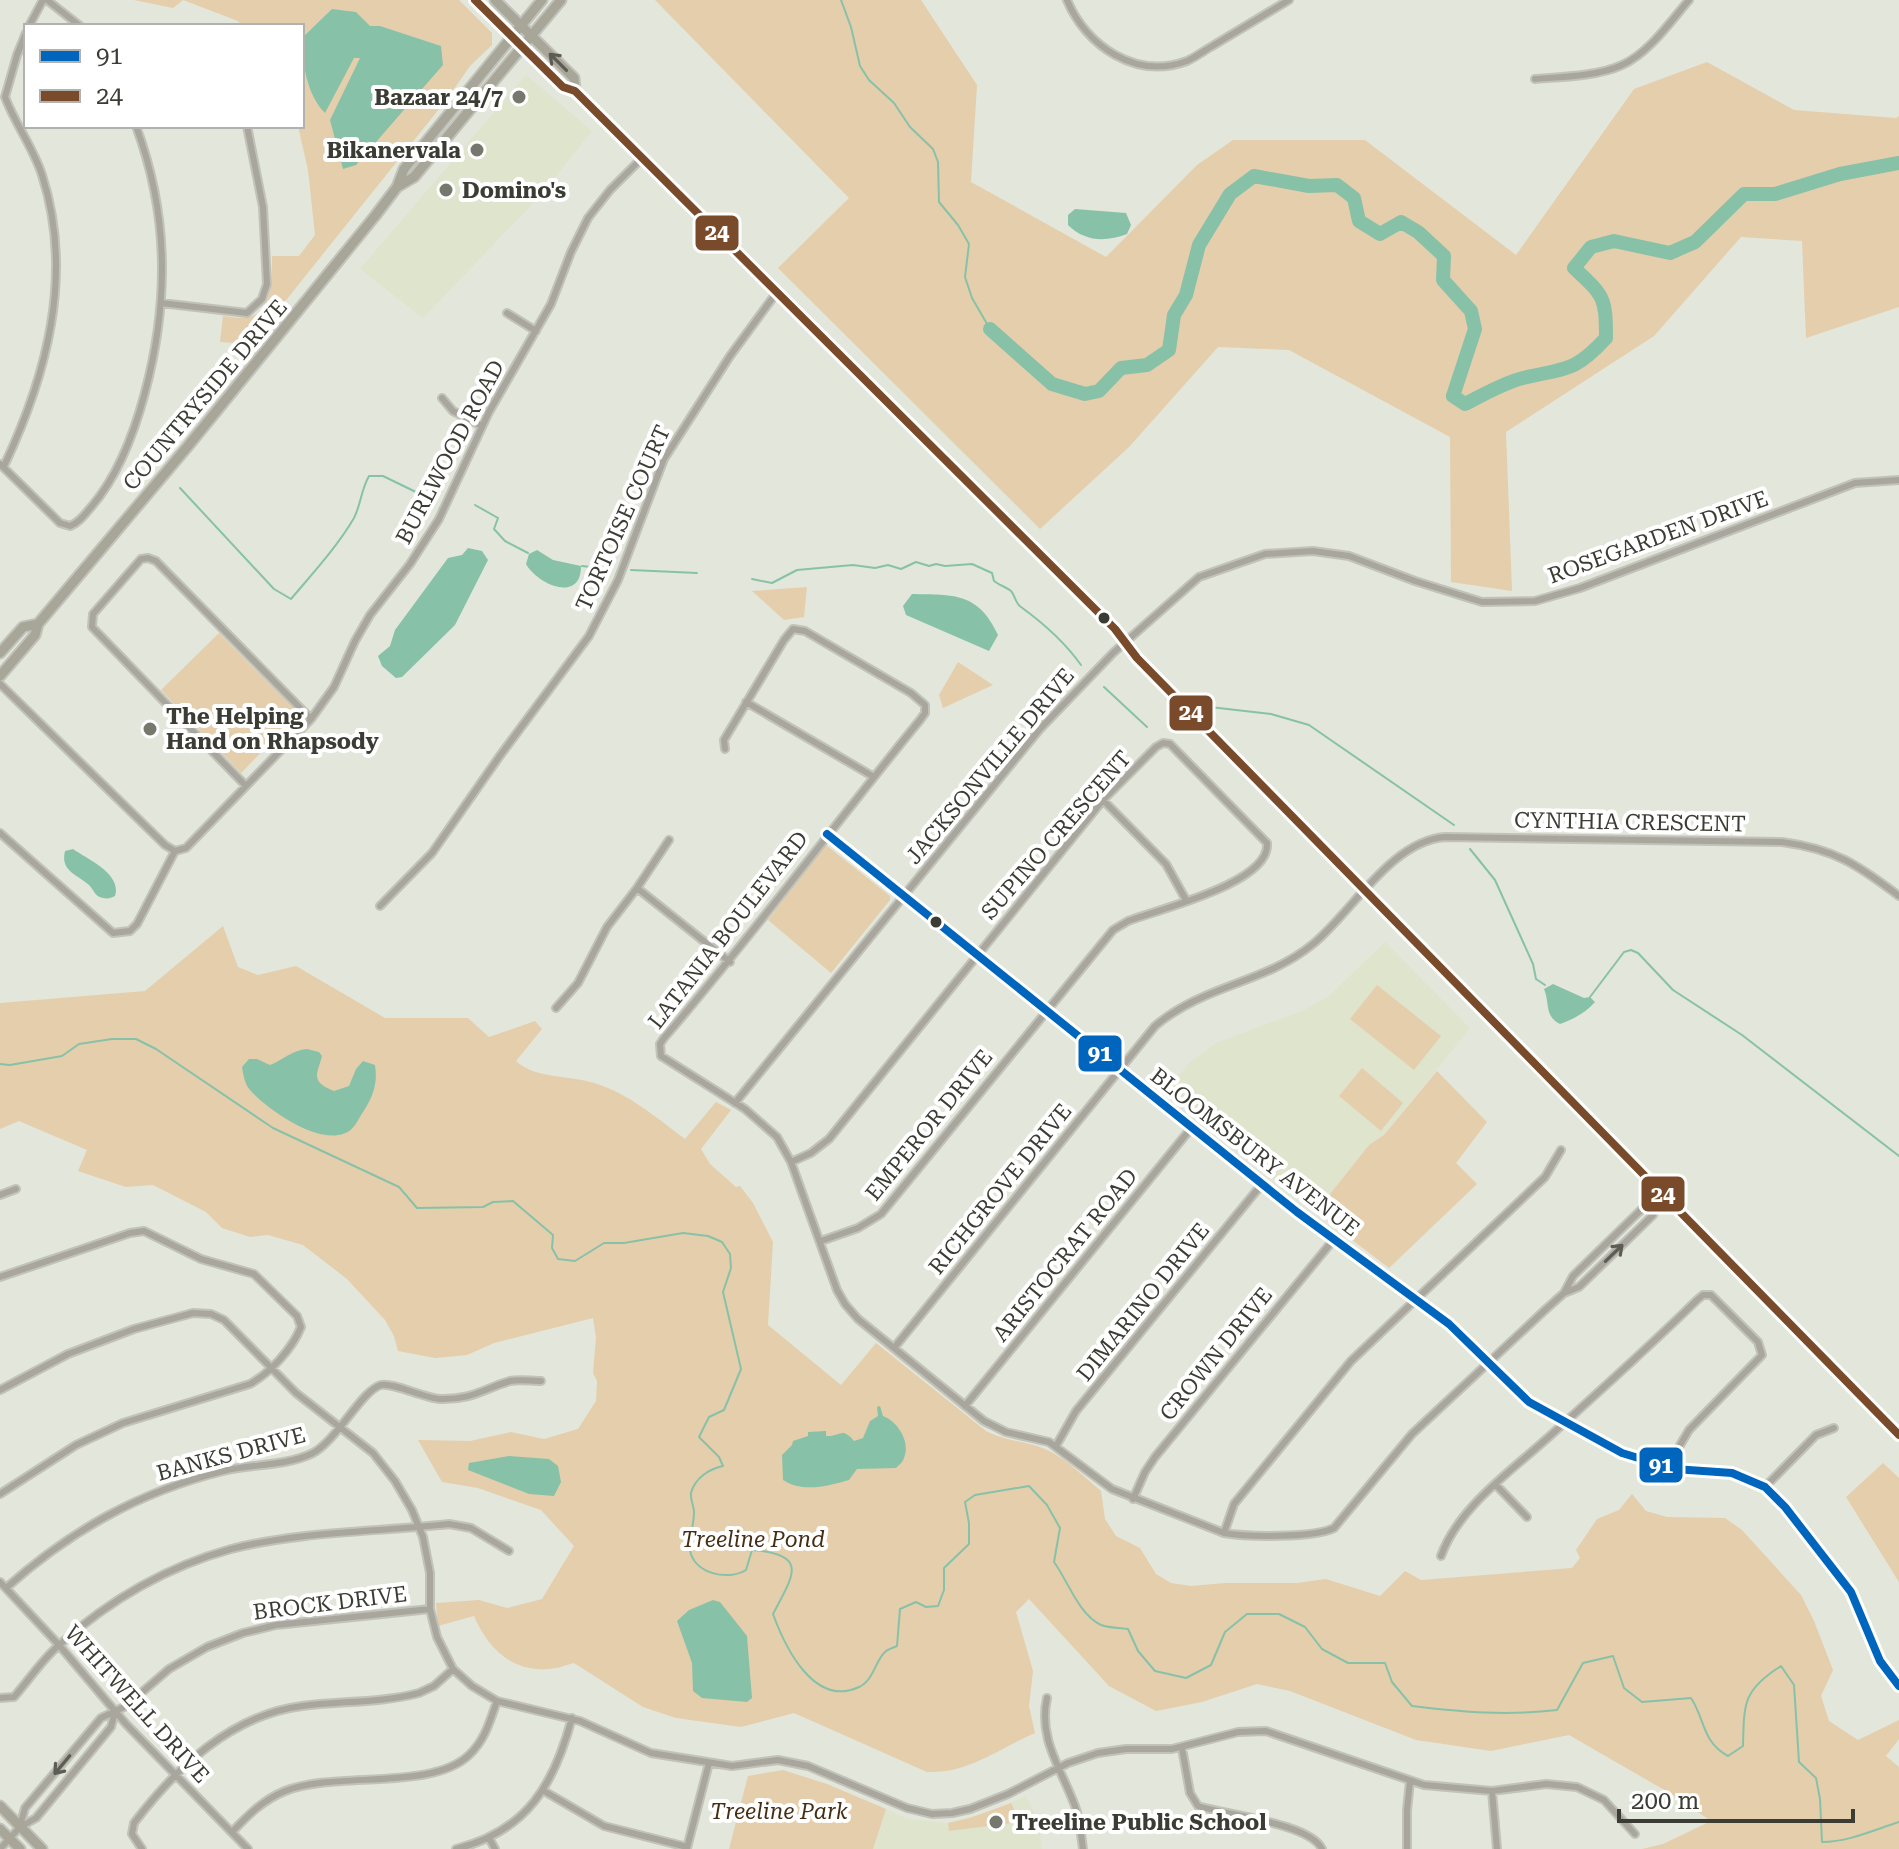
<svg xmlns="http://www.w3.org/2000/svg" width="1899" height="1849" viewBox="0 0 1899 1849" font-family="'Roboto Serif',serif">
<rect width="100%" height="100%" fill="#e3e6da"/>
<path fill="#dfe4cd" d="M526,75L592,131L540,196L423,318L360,269Z
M1385,942L1470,1028L1384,1135L1369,1145L1319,1208L1321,1216L1165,1093L1191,1061L1218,1042L1302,1011L1329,996Z
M1026,1796L1038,1821L1042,1849H873L886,1809L907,1819L948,1823L1001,1808Z"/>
<path fill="#e5ceac" d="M134,0H459L492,33V45L470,66L447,99L251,344L220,342L223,316C231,317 241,319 249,317C274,310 272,276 272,256H299L315,235L308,170L298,126H302V26H243L238,21L183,0L173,8Z
M655,0H921L977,85L971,182L1106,257L1197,165L1233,140H1365L1516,255L1634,89L1707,62L1794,110L1896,118L1899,116V307L1806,338L1802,241L1741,237L1654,336L1506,432L1512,591L1451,582L1450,437L1289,350L1218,347L1129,447L1040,529L778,268L849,198Z
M807,587L804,617L784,620L752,591Z
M219,633L299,714L241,773L161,690Z
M958,662L993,685L943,708L939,695Z
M826,845L890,896V900L831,973L768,920Z
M223,926L238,967L258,975L296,966L385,1018H468L489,1037L535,1021L542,1029L516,1061C535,1079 569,1075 594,1083C628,1093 657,1118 685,1139L716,1102L731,1110L701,1149L710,1164L736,1187L740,1186L753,1203L773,1242L768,1325L841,1385L876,1343L986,1431C1005,1441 1026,1441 1045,1449C1066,1458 1084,1477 1101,1491L1105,1519L1116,1536L1140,1548L1156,1574L1171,1583L1191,1586L1225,1583H1297L1326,1579L1380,1596L1405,1571L1421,1580L1572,1568L1580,1558L1576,1550L1597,1519L1619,1510L1632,1494L1646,1511L1667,1517L1725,1518L1742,1530L1801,1595L1814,1621L1833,1670L1821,1696L1829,1721L1858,1740L1899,1720V1739L1886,1756L1899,1767V1849H1642L1663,1844L1711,1821L1673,1795L1569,1735L1491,1751L1416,1740L1290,1691L1257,1684L1202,1702L1156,1711L1109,1686L1029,1599L1016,1612L1033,1671L1029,1706L1035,1733C998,1749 968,1774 927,1772L794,1713L741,1727L676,1718L643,1707L574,1663C566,1665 557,1669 548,1669C511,1672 487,1647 474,1616L438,1626L436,1603L479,1600L507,1608L542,1599L574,1546L541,1510L478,1488L442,1482L418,1440L470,1441L511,1432L544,1439L578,1429L596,1401L597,1381L593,1373L596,1338L593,1318L494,1343L467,1355L435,1358L398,1351L394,1336L385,1320L347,1279L303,1245L268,1235L250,1237L222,1228L206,1212L153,1185L126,1187L78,1171L87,1150L19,1121L0,1129V1003L145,991Z
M1377,985L1441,1036L1414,1070L1350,1019Z
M1362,1068L1403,1103L1381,1131L1339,1096Z
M1437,1071L1487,1122L1456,1163L1477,1184L1389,1268L1321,1216L1319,1208L1369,1145L1384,1135Z
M1883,1463L1899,1478V1582L1846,1497Z
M783,1770L827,1784L886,1809L873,1849H729L748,1776Z
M1011,1803L1020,1822L949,1831L948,1823L970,1818Z"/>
<path fill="#87c2a8" d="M332,9L356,12L370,26H380L441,46L443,65L356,165L343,169L330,120L360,58H354L325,113C307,95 302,63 302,38Z
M1075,209L1126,213L1131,225L1127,234C1106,242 1085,242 1068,225V215Z
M468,548L482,551L488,560L455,625L402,677L396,678L382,666L378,656L390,646L395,630L448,558L462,555Z
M537,550L553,560L581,566C581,604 537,584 526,564L529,554Z
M912,594C954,595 978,592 998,635L989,651L906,615L903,606Z
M73,849C89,860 122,874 115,896C111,898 108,899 103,898C95,897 94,890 89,885C77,874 60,871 65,851Z
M1553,984L1584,998L1590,997L1595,1002C1585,1013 1574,1019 1560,1024C1544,1016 1550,1003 1544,989Z
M307,1049L319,1052L322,1056C317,1075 310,1081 334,1091L349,1086L356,1069L363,1061L375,1065C378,1083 373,1097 363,1112C357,1121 354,1131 343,1134C315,1143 267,1109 250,1090C245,1085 243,1074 242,1067L249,1059H257L270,1065C283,1060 292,1050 307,1049Z
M880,1406L883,1416C897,1421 911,1441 904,1458C903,1462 899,1465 896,1468L857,1469L849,1480C828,1486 803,1493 783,1480L782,1455L792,1445L793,1441L808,1436V1432L826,1431V1436C841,1437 841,1426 854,1441L863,1438L870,1421L878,1416L877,1407Z
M509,1456L549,1459L558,1466L561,1482L554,1496L529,1494L468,1470L469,1463Z
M713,1600L720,1602L747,1636L752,1698L747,1702L702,1698L693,1691L692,1663L677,1621L689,1610Z"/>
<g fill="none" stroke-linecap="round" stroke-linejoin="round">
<path stroke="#87c2a8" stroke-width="2" d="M841,0L851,27L860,66L869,80L894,103L910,127L933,149L938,162L939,202L958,225L969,244L965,277L972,298L990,329
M180,488L274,589L291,599C313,573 337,547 354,518C361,504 361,490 369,476H383L420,494
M475,505L498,518L494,529L505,541L528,553
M582,566L608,569
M631,570L697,573
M752,579L772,583L797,570L853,565L875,568L888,565L901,569L916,562L929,566L936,564L945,566L972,564L992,573L994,581C999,585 1006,587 1011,591C1015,595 1015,603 1021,607C1043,623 1064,641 1081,665
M1104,687L1147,727
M1210,707L1271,714L1309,725L1454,825
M1470,849L1495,880L1533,964L1536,979L1545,985
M1590,997L1624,952L1631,950L1638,953L1673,990L1742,1035L1899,1156
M0,1064L10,1065L62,1056L79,1044L112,1039H136L156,1049L273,1128L399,1187L417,1208L483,1207L493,1202L513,1201L553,1235L552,1248L558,1259L575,1261L604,1243H624L683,1233L708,1236L722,1242L730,1254L731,1268L723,1292L741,1369L724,1410L709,1417L699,1437L719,1457L723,1466C709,1469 695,1478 691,1493C690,1499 694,1506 694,1512C694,1525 689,1537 690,1550C694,1574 728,1581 746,1570L752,1550C811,1554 792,1577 773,1614C785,1647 814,1708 859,1687C874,1680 875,1661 885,1652C888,1649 893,1648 897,1646L900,1609L916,1602L926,1607L938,1606L944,1590V1568L969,1544V1523L965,1502L975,1495L1029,1486L1047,1505L1060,1528L1054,1562C1068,1581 1079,1615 1101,1625C1109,1628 1120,1628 1128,1629L1138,1651L1155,1671L1186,1678L1211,1665L1225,1632L1247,1614H1279L1305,1627L1322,1649L1348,1663H1385L1392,1682L1412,1706C1462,1712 1507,1716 1557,1710L1583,1663L1613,1656L1624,1688L1642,1702L1691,1698C1705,1719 1702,1742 1728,1756L1743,1746C1744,1703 1743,1690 1781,1666L1794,1685L1799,1762L1816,1778L1820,1799L1822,1842C1848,1842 1874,1830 1899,1822"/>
<path stroke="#87c2a8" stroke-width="14" d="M990,329L1052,384L1085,394L1099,391L1121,368L1147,365L1169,350L1174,315L1186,295L1199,245L1230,194L1254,176L1309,186L1337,185L1354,198L1359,221L1380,234L1401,222L1418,232L1444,256L1443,280L1471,311L1475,329L1453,396L1465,404C1483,395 1503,383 1523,378C1565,368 1574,373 1606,338C1606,297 1604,296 1574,268L1591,247L1614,241L1670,253L1695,242L1744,194H1775L1840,174L1899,163"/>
<defs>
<path id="street" d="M47,0L80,26
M1067,0C1086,46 1136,80 1187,61C1196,57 1205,50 1214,45C1239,30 1264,15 1289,0
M29,26L43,0
M1535,79C1560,77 1599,76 1622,65C1649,53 1670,22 1689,0
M161,303L247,313L262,299L267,284L263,207L247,126
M507,313L536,331
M442,398L453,411L482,426
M0,464L60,523L70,526C80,522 85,514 92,506C139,451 162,341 162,269C162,221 153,172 136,126
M4,466C47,375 74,274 42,175C33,147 15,124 5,97L17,55L26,33
M0,684L165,845L175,851
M746,702L874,777
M725,749L724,740L784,640L793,629L805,631L911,693L925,705V713L920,720C834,825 753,935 664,1038L660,1044L661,1056L745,1109L777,1137L791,1162L837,1290L845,1304L858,1319L984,1421L1006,1432L1049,1442L1112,1489L1224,1533C1247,1537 1314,1538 1334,1528L1412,1434L1545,1310L1564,1293L1579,1287L1653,1215L1656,1203L1664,1195
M246,786L92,627L93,614L141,559L148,558L156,561L311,719
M1103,800L1166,864L1186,900
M0,833L113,933L130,931L137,924L175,851
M827,834L1297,1212L1449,1324L1529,1402L1622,1453L1674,1469L1732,1473L1765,1487L1785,1507L1851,1592L1880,1661L1899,1686
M175,851L186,848L311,719L334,687L355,641L370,615L410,564L439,519L489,412L551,304L571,252L588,218L610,190L642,158
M637,888L730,962
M380,906L432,853L499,757L589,636L618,580L664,459L730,356L777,292
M556,1008L578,983L607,927L637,888L669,840
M735,1103L1039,730L1113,653L1199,577L1265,554L1313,551L1349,556L1415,581L1482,602L1535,601L1580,588L1855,483L1899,480
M791,1162L811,1153L829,1139L1103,800L1156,747L1163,743L1170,744L1267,843C1271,883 1159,909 1128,921L1113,930L881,1214L858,1228L821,1241
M0,1195L16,1189
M0,1277L130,1233L144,1231L201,1259L254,1274L297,1316L301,1327C292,1349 271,1372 250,1384L123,1423L76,1445L0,1494
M1564,1293L1573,1276L1645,1206L1656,1203
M894,1348L1155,1026C1205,984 1264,984 1313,944C1352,912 1391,841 1445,837L1782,842C1835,849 1858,865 1899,896
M0,1390L68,1354L134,1329L193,1313L211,1314L224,1320L296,1393L373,1453L395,1481L412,1510L423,1537L430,1573V1609L437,1637L453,1669L472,1686L497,1701L580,1721L651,1753L732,1766L778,1760L808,1766L907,1808L932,1814L952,1813L970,1809L1008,1794L1068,1763L1098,1753L1126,1749H1172L1238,1732L1266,1731L1424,1785L1492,1791L1546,1784L1577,1787L1604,1800L1635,1834
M965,1406L1192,1127
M1056,1446L1076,1411L1262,1184
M1496,1485L1527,1517
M1765,1487L1816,1435L1834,1428
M1133,1499L1145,1472L1155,1457L1335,1238
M1224,1533L1234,1504L1351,1361L1545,1177L1561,1150
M1441,1556C1459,1506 1513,1470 1552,1434C1601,1390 1650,1346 1697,1300L1703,1295H1711L1758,1342L1762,1355L1689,1430L1679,1447L1674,1469
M0,1582L59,1645L126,1724L248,1849
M6,1588C70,1531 139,1492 223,1471C252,1464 287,1466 313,1453C338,1439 362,1390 381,1385C392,1382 424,1398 440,1399C472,1400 483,1389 510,1381C519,1379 531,1381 541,1381
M0,1698L14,1697C29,1680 41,1661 58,1646C108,1601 166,1567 231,1549C301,1531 377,1532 449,1524L471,1528L509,1551
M1047,1698C1038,1739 1061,1768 1075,1806C1080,1819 1081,1835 1083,1849
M1182,1748L1190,1793L1198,1806C1225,1815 1310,1823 1322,1849
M544,1791L604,1826L687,1847
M1492,1791L1497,1849
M20,1826L25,1808L101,1718L126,1706L169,1669L207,1647L243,1633L276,1625L430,1609
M232,1832C248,1815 263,1800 285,1791C335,1771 432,1791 469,1755C485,1740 490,1721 497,1701
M489,1838L495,1849
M687,1848L709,1763
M0,1849L20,1827L36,1818L111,1727L115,1712
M142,1849L132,1834L134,1823C176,1768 231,1715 302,1706C340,1701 381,1703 419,1693L434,1686L453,1669
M456,1849C527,1831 554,1785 572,1718
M1407,1849V1810L1410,1781"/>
<path id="secondary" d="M475,0L563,87L575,91L1115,629L1137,658L1899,1435
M495,0L574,78L575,91
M397,187L414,177L561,0
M0,653L23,627L38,624
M0,676L35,635L38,624L188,446L375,216L397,187L404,169L542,0
M0,1806L42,1849
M0,1829L20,1849"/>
</defs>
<use href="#street" stroke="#c1c3ba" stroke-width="10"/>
<use href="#secondary" stroke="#c1c3ba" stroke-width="13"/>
<use href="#street" stroke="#a9a79d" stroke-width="6"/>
<use href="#secondary" stroke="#a8a599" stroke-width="9"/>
<defs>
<path id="bus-1" d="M827,834L1297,1212L1449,1324L1529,1402L1622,1453L1674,1469L1732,1473L1765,1487L1785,1507L1851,1592L1880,1661L1899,1686"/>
<path id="bus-2" d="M475,0L563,87L575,91L1115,629L1137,658L1899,1435"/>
</defs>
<use href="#bus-1" stroke="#fff" stroke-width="14"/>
<use href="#bus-2" stroke="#fff" stroke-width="14"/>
<use href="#bus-1" stroke="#0065bd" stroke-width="8"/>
<use href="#bus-2" stroke="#7a4b2a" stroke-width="8"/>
</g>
<defs><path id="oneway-shaft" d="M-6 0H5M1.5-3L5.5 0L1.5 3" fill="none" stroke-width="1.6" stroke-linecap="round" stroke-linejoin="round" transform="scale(2)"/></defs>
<use stroke="#5c5c52" href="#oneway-shaft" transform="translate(558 62) rotate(-135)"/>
<g stroke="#5c5d54">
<use href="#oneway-shaft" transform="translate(1614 1253) rotate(-44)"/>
<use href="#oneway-shaft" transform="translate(62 1765) rotate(130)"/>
</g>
<g fill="#76786e" stroke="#fff" stroke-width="3">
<circle cx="519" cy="97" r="8"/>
<circle cx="477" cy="150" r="8"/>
<circle cx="446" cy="190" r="8"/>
<circle cx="150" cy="729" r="8"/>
<circle cx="996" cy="1822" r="8"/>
</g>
<g fill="#3b3d34" stroke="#fff" stroke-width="3">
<circle cx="1104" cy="618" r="7"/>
<circle cx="936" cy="922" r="7"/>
</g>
<g text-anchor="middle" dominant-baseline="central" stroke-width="8" stroke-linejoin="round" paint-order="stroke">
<g font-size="22" font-weight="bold" fill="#3b3d34" stroke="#fff" text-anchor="start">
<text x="503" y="97" text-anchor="end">Bazaar 24/7</text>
<text x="461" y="150" text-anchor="end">Bikanervala</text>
<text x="462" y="190">Domino's</text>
<text x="166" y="716">The Helping<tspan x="166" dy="25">Hand on Rhapsody</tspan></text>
<text x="1012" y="1822">Treeline Public School</text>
</g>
<g font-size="22" fill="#3b3d34" stroke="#fff">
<text transform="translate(205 395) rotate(-50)">COUNTRYSIDE DRIVE</text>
<text transform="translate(450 452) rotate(-62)">BURLWOOD ROAD</text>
<text transform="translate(623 518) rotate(-66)">TORTOISE COURT</text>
<text transform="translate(1658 537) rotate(-20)">ROSEGARDEN DRIVE</text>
<text transform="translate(990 766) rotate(-50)">JACKSONVILLE DRIVE</text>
<text transform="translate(1630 822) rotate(1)">CYNTHIA CRESCENT</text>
<text transform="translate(1056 835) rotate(-49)">SUPINO CRESCENT</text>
<text transform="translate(728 930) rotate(-52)">LATANIA BOULEVARD</text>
<text transform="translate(929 1125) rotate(-51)">EMPEROR DRIVE</text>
<text transform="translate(1255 1152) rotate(38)">BLOOMSBURY AVENUE</text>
<text transform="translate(1000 1189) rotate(-51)">RICHGROVE DRIVE</text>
<text transform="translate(1065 1255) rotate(-51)">ARISTOCRAT ROAD</text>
<text transform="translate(1143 1302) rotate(-51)">DIMARINO DRIVE</text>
<text transform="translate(1216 1354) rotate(-51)">CROWN DRIVE</text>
<text transform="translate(231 1454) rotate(-15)">BANKS DRIVE</text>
<text transform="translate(330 1603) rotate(-7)">BROCK DRIVE</text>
<text transform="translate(137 1704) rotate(48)">WHITWELL DRIVE</text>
</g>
<g font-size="22" font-style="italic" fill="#442e15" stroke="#fff">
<text x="753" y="1539">Treeline Pond</text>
<text x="779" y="1811">Treeline Park</text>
</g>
</g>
<g stroke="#fff" stroke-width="3">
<rect x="694" y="214" width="46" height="38" rx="8" fill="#7a4b2a"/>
<rect x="1168" y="694" width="46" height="38" rx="8" fill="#7a4b2a"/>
<rect x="1077" y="1034" width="46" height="39" rx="8" fill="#0065bd"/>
<rect x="1640" y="1175" width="46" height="38" rx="8" fill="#7a4b2a"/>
<rect x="1638" y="1446" width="46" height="38" rx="8" fill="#0065bd"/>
</g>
<g font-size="22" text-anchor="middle" font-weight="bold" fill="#fff">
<text x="717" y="240">24</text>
<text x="1191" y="720">24</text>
<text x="1100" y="1061">91</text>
<text x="1663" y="1202">24</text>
<text x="1661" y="1473">91</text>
</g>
<rect x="24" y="24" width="280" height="104" fill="#ffffff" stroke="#b1b1ae" stroke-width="2"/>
<rect x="40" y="50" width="40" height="12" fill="#0065bd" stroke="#b1b1ae" stroke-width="2"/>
<text x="96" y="64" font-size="24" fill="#3b3d34">91</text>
<rect x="40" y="90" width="40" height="12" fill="#7a4b2a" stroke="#b1b1ae" stroke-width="2"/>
<text x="96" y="104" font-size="24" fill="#3b3d34">24</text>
<path d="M1619 1809v12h234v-12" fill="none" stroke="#3b3d34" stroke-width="4"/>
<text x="1631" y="1809" font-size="24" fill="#3b3d34" stroke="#ffffff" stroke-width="6" paint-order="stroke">200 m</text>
</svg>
